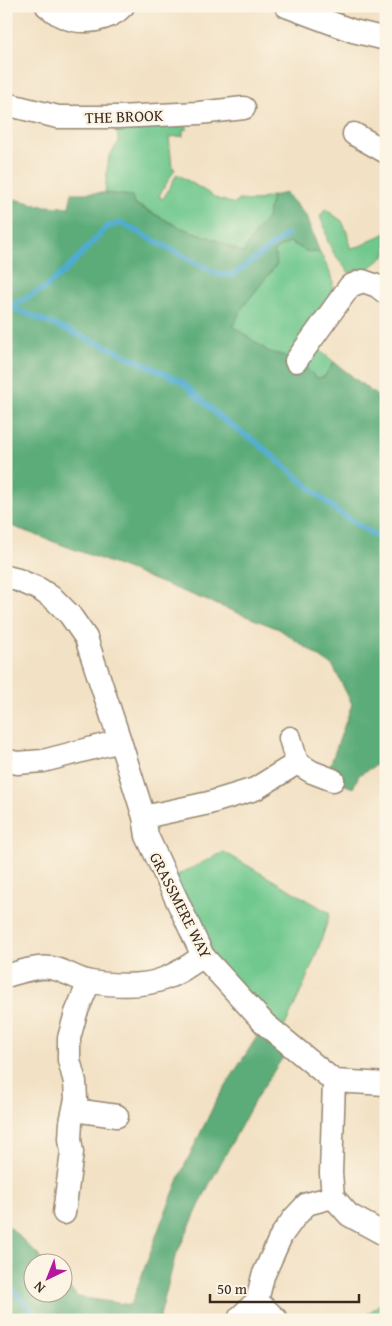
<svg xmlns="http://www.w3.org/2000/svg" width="392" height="1326" viewBox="0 0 392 1326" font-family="'Gentium Book Plus',serif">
<rect width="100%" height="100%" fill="#fcf5e5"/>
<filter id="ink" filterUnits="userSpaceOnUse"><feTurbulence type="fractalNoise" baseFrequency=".02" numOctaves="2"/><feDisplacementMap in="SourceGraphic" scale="10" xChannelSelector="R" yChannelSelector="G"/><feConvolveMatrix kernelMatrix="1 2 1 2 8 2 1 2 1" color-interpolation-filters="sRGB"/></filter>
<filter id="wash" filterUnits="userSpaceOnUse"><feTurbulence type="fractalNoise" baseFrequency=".0096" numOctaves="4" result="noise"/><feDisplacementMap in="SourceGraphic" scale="20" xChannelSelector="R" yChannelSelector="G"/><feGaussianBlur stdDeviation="1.12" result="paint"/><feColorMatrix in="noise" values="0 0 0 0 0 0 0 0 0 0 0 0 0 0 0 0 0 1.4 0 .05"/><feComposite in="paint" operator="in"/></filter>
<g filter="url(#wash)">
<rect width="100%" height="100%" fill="#f2e1c4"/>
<path fill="#70c88e" stroke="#567956" d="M185,113L187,129L183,130V136L169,137L172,167L175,169L159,196L163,199L177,174L218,199L235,204L238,200L255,201L272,196L267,218L256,232L243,253L214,239L179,227L134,203L132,196L105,193L107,170L109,156L119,142L113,117Z
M325,209L342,221L347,232L350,248L360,246L386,233V255L367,270L359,269L349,273L333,252L327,240L325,228L320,217Z
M290,242L306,251L320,253L328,268L333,282L332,295L302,336L334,362L324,377L317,378L300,363L286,356L269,352L233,326L242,308L277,264L274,251Z
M224,852L330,913C317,957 300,995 280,1036L203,956L167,880Z
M386,1299V1320H360Z"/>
<path fill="#5cac79" stroke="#4c6b4c" d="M72,193H105L132,196L134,204L179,227L214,239L243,253L256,232L267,218L272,196L286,193L306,216L320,253L306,251L290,242L274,251L277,264L242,308L233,326L269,352L286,356L300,363L317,378L324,377L334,362L386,403V759L359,775L353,788L326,777L352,704L333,666L279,629L103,560L6,524V197L43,206L69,207Z
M265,1024L291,1045L256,1098L209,1185L175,1257L160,1316L161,1320H6V1223L46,1263L32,1264V1294H62L63,1281L78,1297L131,1305L161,1223L183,1169L216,1101Z"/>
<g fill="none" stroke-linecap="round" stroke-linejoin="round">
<path stroke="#4faccd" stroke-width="6" d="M6,305L115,350L182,382L223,420L256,442L337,511L375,536L386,540
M11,306L45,288L65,271L107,227L121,223L219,275H233L288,234
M6,1283L41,1320"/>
</g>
</g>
<g filter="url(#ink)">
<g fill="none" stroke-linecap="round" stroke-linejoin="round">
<defs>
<path id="minor" d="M47,6C52,10 58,15 64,17C83,25 109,21 123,6
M286,6L353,31L386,39
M6,104L58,117H118L199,113L244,108
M354,134L386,152
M296,361L350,286L363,281L377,286L386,293
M6,577L18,580L39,589L54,599L70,615L86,638L120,741L144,817L147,836L203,956L265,1024L334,1081
M6,760L17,763L43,761L120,741
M297,763L312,772L333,780
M144,817L209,803L255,789L297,763L290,738
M6,976C20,972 36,966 51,968C65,970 77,980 91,982C112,985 143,987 163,979C178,974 190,965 203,956
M334,1081L331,1173L333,1197L349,1215L386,1235
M334,1081L386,1084
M74,1110L117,1116
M64,1213L72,1152L70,1139L71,1122L76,1099L75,1082L69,1060V1038L76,1013L89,982
M257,1301L277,1320
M240,1317L257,1301L263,1276L281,1236L294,1218L307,1204L333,1197"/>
</defs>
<use href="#minor" stroke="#968671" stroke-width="25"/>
<use href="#minor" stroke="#fff" stroke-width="22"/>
</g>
</g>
<g text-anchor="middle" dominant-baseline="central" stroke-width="5" stroke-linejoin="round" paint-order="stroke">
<g font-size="16" fill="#3b2a1e" stroke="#fcf5e5">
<text transform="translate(124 116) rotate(-2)">THE BROOK</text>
<text transform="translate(181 905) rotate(63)">GRASSMERE WAY</text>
</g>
</g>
<rect width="392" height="1326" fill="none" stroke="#fcf5e5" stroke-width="25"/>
<g transform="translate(48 1278) rotate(223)"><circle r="24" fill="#fcf5e5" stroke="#afa495"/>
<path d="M0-4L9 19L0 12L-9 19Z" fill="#b5179e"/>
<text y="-8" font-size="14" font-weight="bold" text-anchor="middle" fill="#3b2a1e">N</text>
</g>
<path d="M210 1294v8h149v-8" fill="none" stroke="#3b2a1e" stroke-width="2.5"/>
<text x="217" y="1294" font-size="15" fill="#3b2a1e" stroke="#fcf5e5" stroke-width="4" paint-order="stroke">50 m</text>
</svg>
